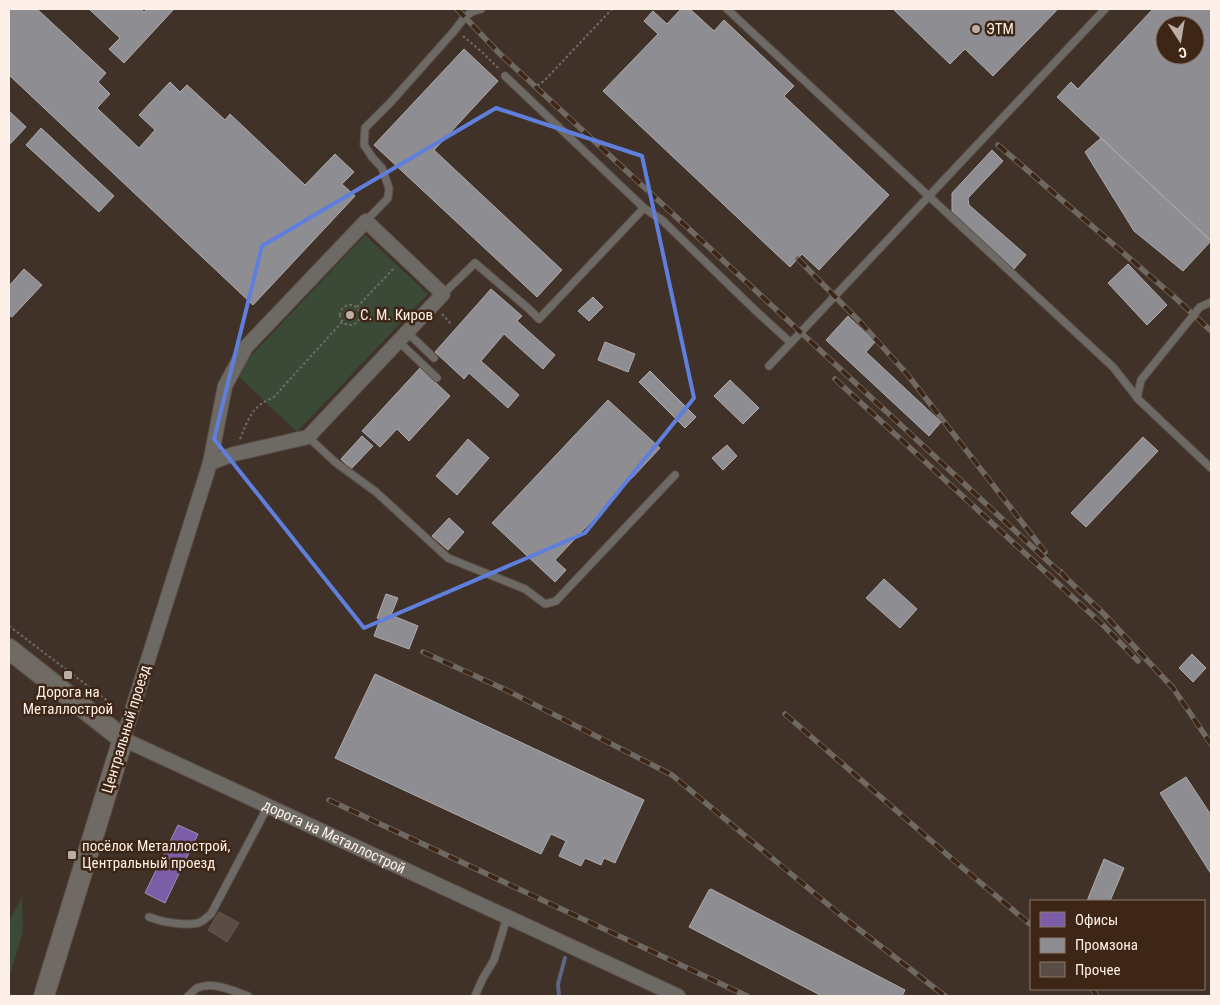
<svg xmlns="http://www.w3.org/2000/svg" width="1220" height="1005" viewBox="0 0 1220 1005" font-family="'Roboto Condensed',sans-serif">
<rect width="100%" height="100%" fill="#403229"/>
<path fill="#3a4a37" d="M365,235L428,294L297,432L235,373Z
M22,897L23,932L9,978V922Z"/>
<path fill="#7b5ea7" stroke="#a28aba" d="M178,825L198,834L165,903L145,893Z"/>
<path fill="#8d8d92" stroke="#afabac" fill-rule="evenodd" d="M9,9H37L106,73L98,82L110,94L97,108L139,148L155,130L139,115L170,82L180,92L187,85L225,120L230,114L305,185L335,154L354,172L342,184L355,196L253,305L9,75Z
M89,9H141L144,12L147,9H174L124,63L109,49L120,38Z
M681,9H690L714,31L724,20L794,86L784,96L889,195L819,270L802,254L790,267L603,91L658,34L644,21L653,11L667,24Z
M893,9H1058L993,76L965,49L950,64Z
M1153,9H1211V241L1057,97L1071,82L1078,89ZM1165,25H1195V55H1165Z
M464,49L498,81L434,150L562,270L537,297L374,145Z
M9,111L26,127L9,145Z
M41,128L114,196L99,212L26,145Z
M1101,138L1211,241L1183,271L1134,231L1085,152Z
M992,150L1003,161L968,198L969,205L1026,255L1014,269L952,213V193Z
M1128,264L1167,305L1147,325L1108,283Z
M24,269L42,285L12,317L9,315V286Z
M491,289L522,316L517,321L555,355L543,369L504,334L481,361L519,395L508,408L469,373L464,379L435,352Z
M593,297L603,307L589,321L578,311Z
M848,316L875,342L866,352L941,422L929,436L826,340Z
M605,342L635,354L628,372L598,360Z
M420,368L450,396L409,441L397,429L380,447L362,431Z
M650,371L696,417L685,428L639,382Z
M730,380L759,408L743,424L714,396Z
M608,400L660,448L555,560L566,570L555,582L492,523Z
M362,436L373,446L351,469L341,459Z
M1143,437L1158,451L1086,527L1071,513Z
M468,439L489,458L457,495L436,476Z
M727,445L737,456L723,470L712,458Z
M449,518L464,532L448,550L432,536Z
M884,579L917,609L900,628L866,598Z
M386,594L398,598L391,615L418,626L409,649L374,636L380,620L377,618Z
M1192,654L1206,668L1193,682L1179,668Z
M375,674L644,800L615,863L604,858L601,865L585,858L581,866L559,856L566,841L551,834L541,854L335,758Z
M1186,777L1211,815V874L1160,793Z
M1104,859L1124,868L1110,901H1087Z
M711,889L905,990L902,996H822L689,927L709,890Z"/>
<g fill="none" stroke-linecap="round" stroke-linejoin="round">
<path stroke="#5a6883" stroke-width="4" d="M559,996L558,984L565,958"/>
</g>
<path fill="#594d45" stroke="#63574f" d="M219,912L239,923L227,942L208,930Z"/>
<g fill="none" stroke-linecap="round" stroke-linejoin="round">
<defs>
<path id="lane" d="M727,9L1113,367L1139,400L1211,468
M505,76L644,208
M366,221L388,198L389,188L382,168L372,157L364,145L365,128L390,103L455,30C464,18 467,12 481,9
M443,294L475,263L529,309L539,319L644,208L662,220L756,311L791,343
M407,332L434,358
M398,341L437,378
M769,366L1105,9
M1137,398L1141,380L1200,307L1211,302
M308,437L335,462L376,492L448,558L525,589L545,604L556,601L675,475
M149,917C162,922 184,926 198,923C203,922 207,917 211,914L268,806
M188,996C191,994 194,990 197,988C214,981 233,991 248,996
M475,996L483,978L494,960L507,917"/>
<g id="street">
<path d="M366,221L443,294L308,437L234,454L210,463L225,386L246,347Z"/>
<path id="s1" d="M210,463L123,739L678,996"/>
</g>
<path id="secondary" d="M9,649L123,739L44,996"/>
</defs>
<use href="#lane" stroke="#5d5149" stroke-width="9"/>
<use href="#street" stroke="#5d5149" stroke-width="16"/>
<use href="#secondary" stroke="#5d5149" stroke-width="22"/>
<path stroke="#736c65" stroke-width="2" stroke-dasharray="2.5 2.5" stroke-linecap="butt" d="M463,36L483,53L500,70
M533,88L544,81L612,9
M340 315a10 10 0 1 1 20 0a10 10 0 1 1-20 0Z
M357,307L395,267
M442,314L452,325
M240,439C248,420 252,405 273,398L342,322
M9,626L109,702"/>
<use href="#lane" stroke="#6d6964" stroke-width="7"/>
<use href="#street" stroke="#6d6964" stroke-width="14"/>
<use href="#secondary" stroke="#706a64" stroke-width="20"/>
<defs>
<path id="rail" d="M457,9L499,53L1065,577
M998,145L1171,294L1211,331
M798,259L862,324L907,374L1045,552
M835,379L1102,624L1138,661
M1061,572L1065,577L1103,613L1173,688L1211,744
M423,652L506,690L672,775L843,917L945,996
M785,714L958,864L1031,925
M329,800L747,996
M1092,989L1097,996"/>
</defs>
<use href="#rail" stroke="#706962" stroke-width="5.5"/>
<use href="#rail" stroke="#3e2616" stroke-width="4" stroke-dasharray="11" stroke-linecap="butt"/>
</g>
<path fill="none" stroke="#607fdd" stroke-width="4" stroke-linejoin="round" d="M496,108L642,156L694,398L585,533L364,628L214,439L262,246Z"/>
<g fill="#bbaea5" stroke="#3e2616" stroke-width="2">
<circle cx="976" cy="29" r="5"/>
<circle cx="350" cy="315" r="5"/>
<rect x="63" y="670" width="10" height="10" rx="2.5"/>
<rect x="67" y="850" width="10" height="10" rx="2.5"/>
</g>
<g text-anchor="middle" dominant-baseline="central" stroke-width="5" stroke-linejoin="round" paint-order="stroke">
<g font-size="15" fill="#fdf0e8" stroke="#3e2616" text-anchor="start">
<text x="986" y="29">ЭТМ</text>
<text x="360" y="315">С. М. Киров</text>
<text x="68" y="692" text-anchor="middle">Дорога на<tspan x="68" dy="17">Металлострой</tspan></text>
<text x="82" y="846">посёлок Металлострой,<tspan x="82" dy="17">Центральный проезд</tspan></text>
</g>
<g font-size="15" fill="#fdf0e8" stroke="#3e2616">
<text transform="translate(126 729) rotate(-73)">Центральный проезд</text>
<text stroke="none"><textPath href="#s1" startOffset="522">дорога на Металлострой</textPath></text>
</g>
</g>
<rect width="1220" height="1005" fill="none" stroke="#fdf0e8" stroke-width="20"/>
<rect x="1030" y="900" width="175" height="90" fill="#3e2616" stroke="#8a776a"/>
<rect x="1040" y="912" width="25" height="15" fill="#7b5ea7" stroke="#8a776a"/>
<text x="1075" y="925" font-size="15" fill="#fdf0e8">Офисы</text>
<rect x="1040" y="938" width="25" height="15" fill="#8d8d92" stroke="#8a776a"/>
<text x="1075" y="950" font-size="15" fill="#fdf0e8">Промзона</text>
<rect x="1040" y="962" width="25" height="15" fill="#594d45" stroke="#8a776a"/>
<text x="1075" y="975" font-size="15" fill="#fdf0e8">Прочее</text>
<g transform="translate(1180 40) rotate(168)"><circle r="24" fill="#3e2616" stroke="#8a776a"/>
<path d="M0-4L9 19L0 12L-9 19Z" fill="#bbaea5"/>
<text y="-8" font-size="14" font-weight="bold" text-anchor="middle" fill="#fdf0e8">С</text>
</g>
</svg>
